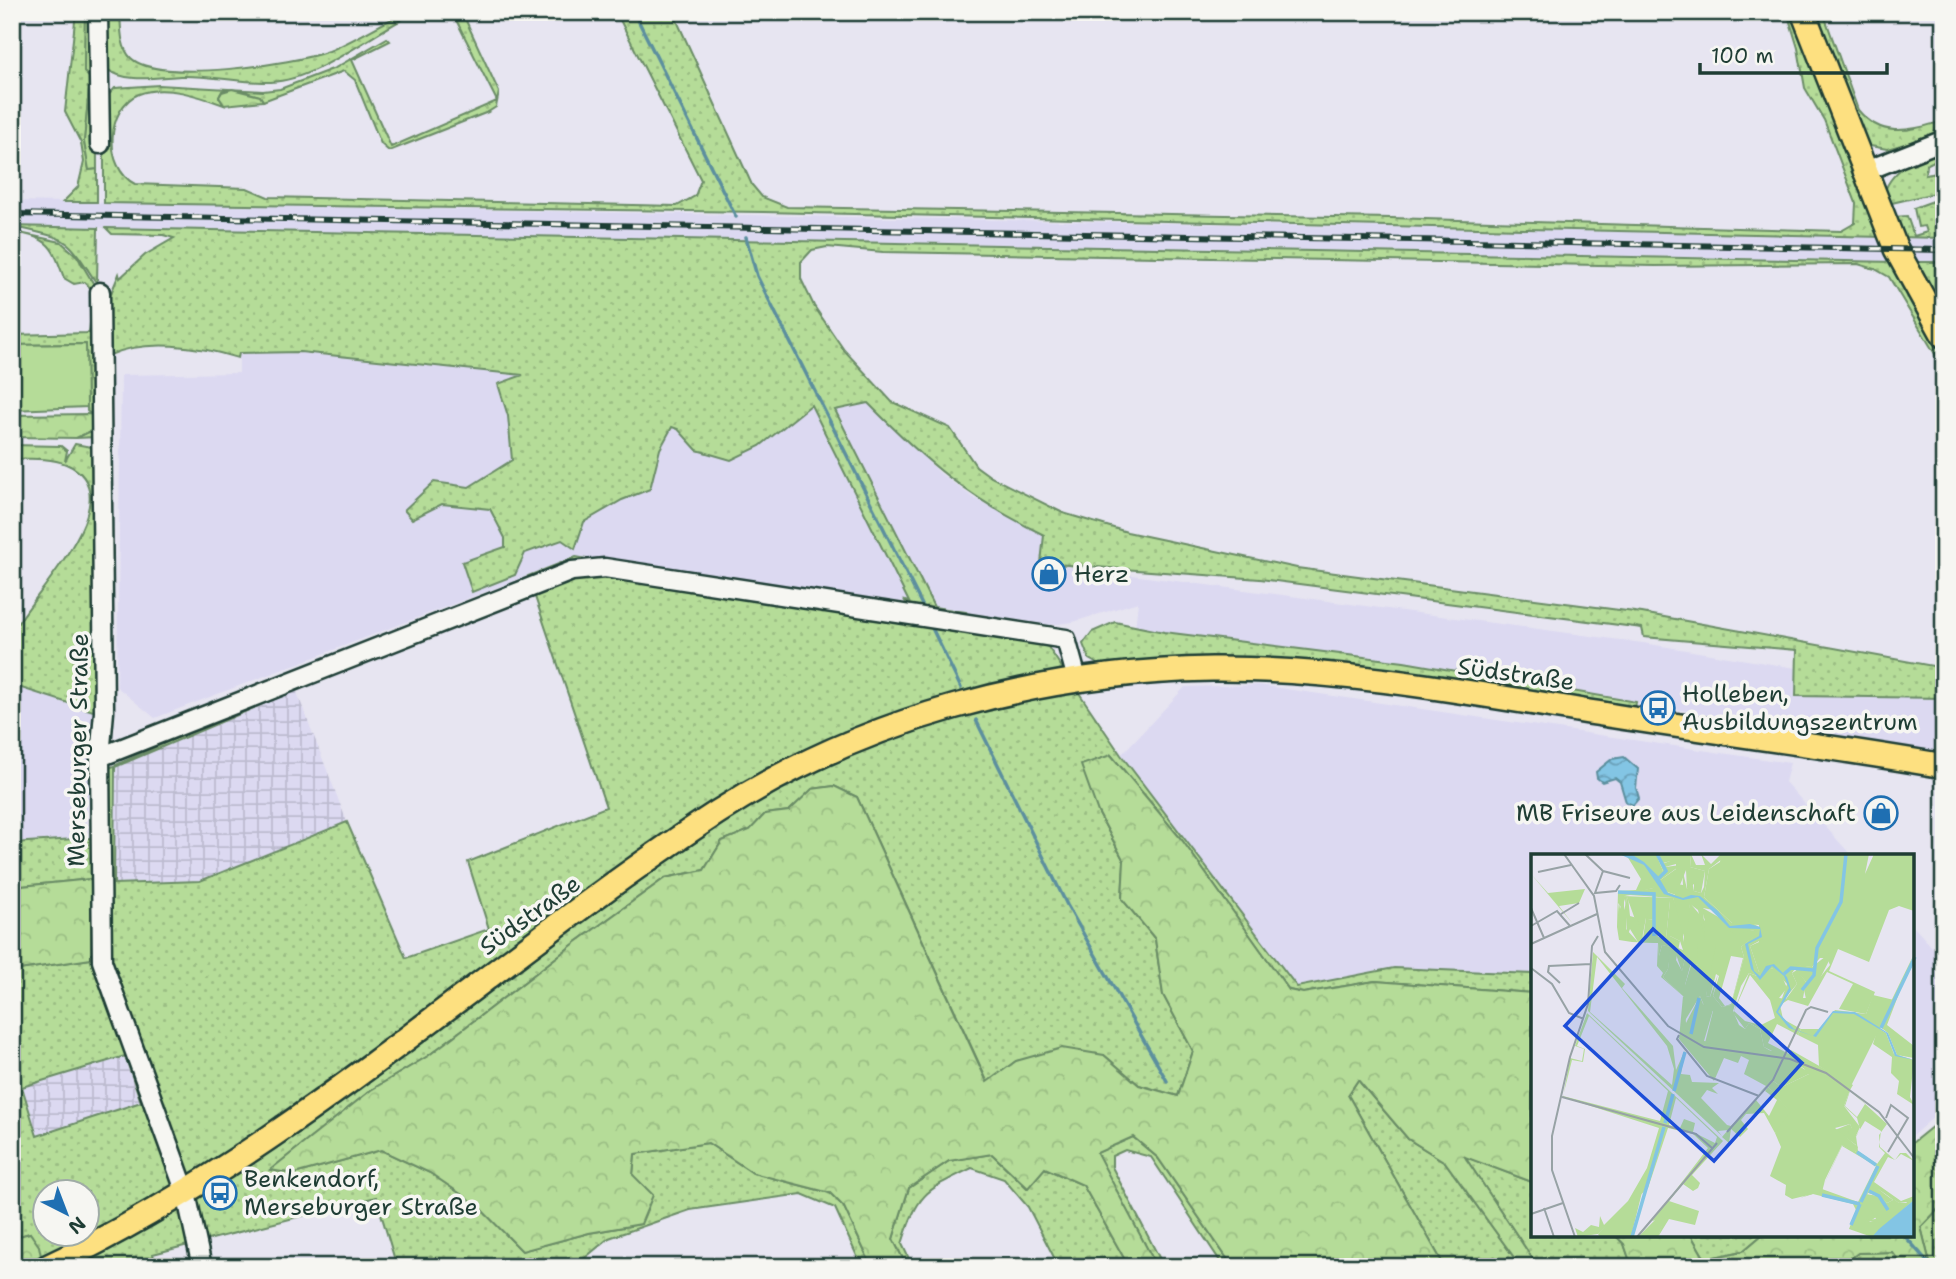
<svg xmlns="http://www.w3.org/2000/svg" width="1956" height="1279" viewBox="0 0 1956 1279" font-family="'Shantell Sans',sans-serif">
<defs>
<pattern id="industrial-grid" width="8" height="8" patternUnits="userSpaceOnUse" patternTransform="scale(1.75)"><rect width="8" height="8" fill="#dcd9f1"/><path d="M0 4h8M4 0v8" fill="none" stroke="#bcbbcf"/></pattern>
<pattern id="grass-dots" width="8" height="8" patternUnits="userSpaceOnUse" patternTransform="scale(1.75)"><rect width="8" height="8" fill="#b5dc98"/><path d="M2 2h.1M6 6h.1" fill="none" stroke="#9bbe84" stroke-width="1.8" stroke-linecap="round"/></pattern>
<pattern id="forest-crowns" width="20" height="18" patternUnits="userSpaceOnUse" patternTransform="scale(1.75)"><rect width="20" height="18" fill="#b5dc98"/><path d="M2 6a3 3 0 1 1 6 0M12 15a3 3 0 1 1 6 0" fill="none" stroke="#9bbe84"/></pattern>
<pattern id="water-waves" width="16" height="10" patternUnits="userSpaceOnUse" patternTransform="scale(1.75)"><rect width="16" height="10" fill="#83c5e4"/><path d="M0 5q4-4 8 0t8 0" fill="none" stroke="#6ba1ba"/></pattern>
</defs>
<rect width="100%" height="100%" fill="#e7e5f1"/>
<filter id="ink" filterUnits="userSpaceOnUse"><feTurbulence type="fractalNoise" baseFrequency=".0143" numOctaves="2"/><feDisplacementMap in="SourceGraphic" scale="14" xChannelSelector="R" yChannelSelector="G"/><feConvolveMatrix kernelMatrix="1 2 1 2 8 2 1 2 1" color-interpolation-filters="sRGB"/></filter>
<g filter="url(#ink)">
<path fill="#dcd9f1" d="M12,201L1944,238V262L12,226Z
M300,352L811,405L910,603L576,557L155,718L117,687L121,375L239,373V353Z
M868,403L941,474L975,499L1044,535L1041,563L1643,643L1796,668L1944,673V756L1404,662L1135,629L1138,602L1073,622L1050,625L934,607L835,410Z
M12,685L96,712L84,838L12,843Z
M1259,685L1790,763L1785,782L1851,855L1532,856V974L1394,968L1297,988L1121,755L1185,687Z
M1912,925L1944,960V1108L1912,1136Z"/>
<path fill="url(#industrial-grid)" d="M296,690L347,822L200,881L114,884L115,767Z
M125,1056L141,1103L37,1136L21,1088Z"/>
<path fill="url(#grass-dots)" stroke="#6a8c66" stroke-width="2" fill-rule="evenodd" d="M76,12H85L84,72L90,78L84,142L89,170L97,169V202H63L78,187L84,162L81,143L65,112Z
M103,12H120C121,26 120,48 131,58C157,84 295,64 329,51C355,40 380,24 406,12H416C374,32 316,81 271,82C241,83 210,75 180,76C158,77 124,84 106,68Z
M452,12H462L499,92L496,107L488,112L389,151L381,144L355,80L344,71L263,101L260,96C247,92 236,88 222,91L219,97L224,105C199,96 165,84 139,94C106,107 103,168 135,184L247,188L268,197L677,206L695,196L701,180L616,12H673L752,185L762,197L787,207L1391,218L1841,231L1855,223L1856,203L1824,120L1805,88L1798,48L1787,12H1798L1884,237L763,212L104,203V100L115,88L159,85L263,91L280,89L335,68L387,38L390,41L352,60L391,147L497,101Z
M1810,12H1823L1858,110C1883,140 1910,130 1944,121V133L1887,149L1865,145Z
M1944,147V156L1926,165L1925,175L1944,172V191L1887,204L1883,198C1888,169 1919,157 1944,147Z
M1944,197V238L1897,237L1894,217L1907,216L1914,236L1927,232L1925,226L1918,227L1914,208Z
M12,226L98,228L97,284C64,232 70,241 12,226Z
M106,228L1895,262L1944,348V369L1889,277L1875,269L1858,264L1655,266L883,252L827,247L812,250L801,262V279L814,306L844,350L892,402L950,428L976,466L991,477L1063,513L1127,532L1297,568L1642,613L1944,668V698L1796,696L1797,650L1644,637L1642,628L1260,579L1041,563L1044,535C968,498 927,463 868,403L835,410L934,607L966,612L964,617L910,609L905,601L909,602L811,405L760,446L731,460L697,450L678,429L672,427L660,449L650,489L622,500L584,522L575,549L562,540L525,553L515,575L472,592L462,562L505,547V538L490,509L442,504L412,519L404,510L434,482L469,487L512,460L508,416L498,384L523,375L300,352L239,353L238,358C199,346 145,338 107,356V303L119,274L120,278L145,255L174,238L163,235L112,234Z
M15,232L61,242L77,256L96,288L97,437L76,438L95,429V418L87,411L86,344L12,345V335L89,333L93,291L85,282L74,284L64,278C53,247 50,238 15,232Z
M1909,262H1944L1940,289L1944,323Z
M75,444L97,448L96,712L12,685C12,670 7,644 13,631C31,596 136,494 66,464C50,457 29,459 12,459V445L61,446L67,451L65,461Z
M576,557L1036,642L1048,647L1121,755L1297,987L1394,968L1532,974V993L1375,981L1303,993L1289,990L1182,840L1111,755L1098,812L1124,861L1122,899L1155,939L1163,995L1193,1051L1178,1096L1139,1085L1104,1055L1016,1061L988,1083L857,797L834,786L813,789L789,811L765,814L750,830L722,841L704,870L665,878L575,943L428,1056L371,1090L271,1170L294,1174L381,1150L430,1173L477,1205L522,1251L589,1233L641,1224L633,1175L635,1154L708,1143L753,1173L830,1193L844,1207L872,1267H862L835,1208L802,1194L690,1210L609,1238L574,1267H397L376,1197L153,1254L156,1267H29L42,1261L30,1233L12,1238V971L91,959L113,973L107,947V769L297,684L296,690L115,767L114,884L200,881L347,822L406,958L489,929L468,862L606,807L528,576ZM125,1056L141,1102L37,1136L22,1087ZM46,1192H88V1234H46Z
M1115,622L1164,632L1404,662L1636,702L1635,708L1098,664L1089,659L1083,644L1092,632Z
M91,838V879L12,887V843Z
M1358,1080L1408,1139L1445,1162L1521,1267H1445L1348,1095Z
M1133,1137L1158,1158L1233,1267H1224L1151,1157L1125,1150L1112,1156V1167L1164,1267H1157L1096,1153Z
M992,1154L1027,1188L1044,1168L1083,1185L1129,1267H1059L1028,1207L1004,1179L972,1168C924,1191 918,1193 902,1244L913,1267H907L893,1239L909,1188L949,1161Z
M1464,1156L1532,1182V1235H1615L1624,1244L1632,1267H1538Z
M1944,1203V1267H1931L1921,1227Z
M1691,1235H1762L1743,1251L1705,1259Z
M1893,1252L1904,1267H1839L1858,1253Z"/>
<path fill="url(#forest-crowns)" stroke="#6a8c66" stroke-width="2" d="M85,12H96L97,169L89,170L84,142L90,78L84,72Z
M232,89L260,96L263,101L224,105L219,97L222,92Z
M90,414L95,418V429L76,438L12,437V415Z
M1111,755L1182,840L1289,990L1303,993L1375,981L1532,993V1182L1465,1157L1538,1267H1521L1445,1162L1408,1139L1358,1080L1348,1095L1445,1267H1233L1158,1158L1133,1137L1097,1153L1157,1267H1129L1083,1185L1045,1168L1028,1188L992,1154L949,1161L909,1188L893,1239L907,1267H872L844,1207L830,1193L753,1173L708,1143L635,1154L633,1175L653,1195L641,1224L589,1233L522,1251L477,1205L430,1173L381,1150L294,1174L270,1170L371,1090L428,1056L575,943L665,878L704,870L722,841L750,830L765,814L789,811L812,789L834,786L857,797L987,1082L1016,1061L1062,1048L1104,1055L1139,1085L1178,1096L1193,1051L1163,995L1155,939L1122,899L1124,861L1098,812L1081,765Z
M91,879V959L12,971V887Z
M1944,1117V1203L1921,1227L1931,1267H1904L1892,1252L1858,1253L1839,1267H1632L1624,1244L1615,1235H1691L1705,1259L1743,1251L1762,1235H1912V1143Z
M30,1233L39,1246L42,1261L29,1267H12V1238Z"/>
<path fill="#b5dc98" stroke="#6a8c66" stroke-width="2" d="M86,344L87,407L12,410V345Z"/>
<path fill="url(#water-waves)" stroke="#5b8f9e" stroke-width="2" d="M1624,757L1638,769L1636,788L1639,798L1633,805L1626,802L1620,782L1615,778L1602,782L1597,778L1596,772L1612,759Z"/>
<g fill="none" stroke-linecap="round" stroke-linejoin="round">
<path stroke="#5b8f9e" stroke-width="3.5" d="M634,12L736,217
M746,237L757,276L923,607
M932,628L961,688
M976,720L1067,905L1167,1081
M1904,1235L1932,1267"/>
<defs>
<path id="minor" d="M98,12L100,144
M1863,172L1944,140
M100,292L104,712L100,757L102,961L186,1193L202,1267
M100,757L572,571L605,568L1066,639L1077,679"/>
<path id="major" d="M1803,12L1896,249L1944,336
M47,1267C294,1150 491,960 718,812C864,718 1039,672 1212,669C1344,668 1483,695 1614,716C1724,733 1834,747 1944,766"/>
</defs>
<use href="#minor" stroke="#1f3d34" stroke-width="23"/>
<use href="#major" stroke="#1f3d34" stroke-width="28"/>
<use href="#minor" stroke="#f6f6f2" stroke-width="18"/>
<use href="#major" stroke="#fde080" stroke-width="23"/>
<defs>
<path id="rail" d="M12,214L1944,250"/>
</defs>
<use href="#rail" stroke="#1f3d34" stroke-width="6"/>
<use href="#rail" stroke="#f6f6f2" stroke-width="3.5" stroke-dasharray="10" stroke-linecap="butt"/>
</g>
</g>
<defs>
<symbol id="shop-ring" viewBox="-11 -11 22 22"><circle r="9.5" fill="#f6f6f2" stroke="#1f6fb2" stroke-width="1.5"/><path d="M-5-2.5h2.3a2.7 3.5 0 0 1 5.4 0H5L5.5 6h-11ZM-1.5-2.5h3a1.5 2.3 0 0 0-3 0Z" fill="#1f6fb2"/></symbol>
<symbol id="bus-ring" viewBox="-11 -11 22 22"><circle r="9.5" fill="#f6f6f2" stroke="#1f6fb2" stroke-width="1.5"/><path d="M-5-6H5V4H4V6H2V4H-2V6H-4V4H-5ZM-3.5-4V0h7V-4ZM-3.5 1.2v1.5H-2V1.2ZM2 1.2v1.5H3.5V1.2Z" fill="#1f6fb2"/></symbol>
</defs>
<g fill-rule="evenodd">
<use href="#shop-ring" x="1030" y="555" width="38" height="38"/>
<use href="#bus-ring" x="1639" y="689" width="38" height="38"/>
<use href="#shop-ring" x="1862" y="794" width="38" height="38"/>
<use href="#bus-ring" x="201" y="1174" width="38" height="38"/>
</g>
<g text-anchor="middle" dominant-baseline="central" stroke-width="7" stroke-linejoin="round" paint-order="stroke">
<g font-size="24" fill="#1f3d34" stroke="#f6f6f2" text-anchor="start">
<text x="1074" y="574">Herz</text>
<text x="1682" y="694">Holleben,<tspan x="1682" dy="28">Ausbildungszentrum</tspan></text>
<text x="1856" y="813" text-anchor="end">MB Friseure aus Leidenschaft</text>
<text x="244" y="1179">Benkendorf,<tspan x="244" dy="28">Merseburger Straße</tspan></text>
</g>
<g font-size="24" fill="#1f3d34" stroke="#f6f6f2">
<text transform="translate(1516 674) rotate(8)">Südstraße</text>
<text transform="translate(78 750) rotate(-89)">Merseburger Straße</text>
<text transform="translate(530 915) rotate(-36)">Südstraße</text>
</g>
</g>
<g transform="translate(1531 854)">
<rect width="383" height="383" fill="#e7e5f1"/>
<path d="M89,0H125L132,17L122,34L92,42L142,44L152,68V88L159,49L174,67L170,53L212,77L224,76L225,81L210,93L213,103L200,151L191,153L182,142L188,122L185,120L179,143L175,142L180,95L168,99L167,111L160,109L154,131V104L151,118L145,100L147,94L152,96L149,87L139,82V47L135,84L125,81V76L117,81V66L124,65L122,45V64H115L111,85L96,43L95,57L94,45L91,54L87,49L88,63H95V75L107,88H127L128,102L131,91L140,93L137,115L132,123L153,143L155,169L169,142L172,150L182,156L173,187L241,197L233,193L229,175L218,169L214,175L202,159L218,119L226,122L241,114L250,120L256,134L248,144L255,145L266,130L261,119L266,116L275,128L272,144H278L282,132L299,111L296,104H289L281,113L250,110L228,118L219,92L228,88V71L201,69L173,43L178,15L189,8L190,0H338L334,20L343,0H383V57L368,52L358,56L338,108L307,95L298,117L344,138L335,160L308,155L322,130L296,118L277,152L257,146L249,151L252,165L270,175L267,181L246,170L237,189L258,200L260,196L322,231L319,236L356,270L348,281L349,293L364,306L369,299H375L383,307L370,300L364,306L357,303L343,328L370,347L383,342V346L341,383L318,375L325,356L322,350L282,340L269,344L291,335L311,291L325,298V291L304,276L319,270L325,283L329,275L326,264L313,252L319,236L266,211L280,219L251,233L242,227L227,240L235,232L213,220L218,206L210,202L207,209L193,204L183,227L148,185L152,142L130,123L132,119L126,112L127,89L101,88L88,86L86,73L87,37L105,36L110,25L96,2ZM200,102L212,104L200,150L194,152L188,144ZM219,121L239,146L244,164L230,171L214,167L203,157ZM319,237L334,250L326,263L314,252ZM334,267L350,277L348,293L354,299L346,310L327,297L325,282ZM311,292L345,312L327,348L291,335ZM338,334L356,349L362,346L347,335L368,349L376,348L364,362L338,368L355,356L347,342L335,340ZM127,0H160L159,13L174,17L170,39L163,37V30L156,35L155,16L145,41L131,36L128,27L145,15V10L134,13L131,10L139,7H128ZM0,20L17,39L54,35L48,49L28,52L42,70ZM62,98L94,130L91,134L142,192L145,216L154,196L150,220L159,221L161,228L188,229L181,234L187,240L176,236L170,244L196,271L200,272L225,246L238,262L246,246L234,237L237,233L260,258L255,270L244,279L233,259L215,260L210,266L217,275L209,283L200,275L198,289L191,283L197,276L187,277L191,282L57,157ZM66,103L136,192L143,215L141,231L59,158ZM383,100L356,171L383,192V204L366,201L357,179L348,172ZM56,159L192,287L161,321L169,329L167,334L162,337L152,330L138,347L168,357L164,371L138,365L127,383L133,364L121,367L177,294L162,280L137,274L117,334L67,380L47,383L44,374L52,378L60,371L68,373L69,362L73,371L97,347L116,314L128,274L32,243L39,204L51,207L53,195L44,192ZM58,162L137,237L129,267L32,242L41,206L52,208L54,195L46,192ZM145,244L186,283L184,289L162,278L164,269L153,265L149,274L138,271ZM347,174L355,179L363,200L383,206L379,243L383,251L366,240L368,227L360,219L361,203L342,190Z" fill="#b5dc98" fill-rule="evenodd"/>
<path d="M125,0L128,7H140L132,9L134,13L150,11L128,27L131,36L144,41L146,30L152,31L151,14L156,35L161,27L163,37L170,39L173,33L174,17L159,13L160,0L165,11H174L170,0L180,10L190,0L191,5L178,15L173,43L201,69L217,67L232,75V85L219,92L228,118L240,107L281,113L304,95L276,150L272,131L275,128L264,115L261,119L266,130L249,150L256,130L241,114L229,123L218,119L210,132L202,157L208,171L214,175L218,169L229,175L233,193L243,199L174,189L182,157L174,154L169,142L150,173L153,143L132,123L137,115L139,93L131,91L128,102L127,89L107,88L99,75L96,83L95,63L92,67L87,62L88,46L89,55L92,40L122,34L123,24L132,17ZM99,41L142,44L155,90L159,50L167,56L174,86L172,54L182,56L203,81L223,76L224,81L210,93L213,103L200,151L191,153L182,142L187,120L179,143L175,142L185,90H166L167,111L161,108L154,131V104L151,117L145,106L149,87L139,82V47L135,84L127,83L124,75L117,81V66L124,65L122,44V63L115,64L112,84L106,64L99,62L97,42L93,56V42ZM342,141L363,146L320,232L288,212L287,191L267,181L270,175H288L304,156L335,160ZM267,208L319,236L313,252L329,273L324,284L316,279L321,275L319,270L304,274L327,293L324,299L311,291L294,326L291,338L303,343L290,338L261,345L254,341L255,331L239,322L250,293L244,279L259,258L237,233L242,227L251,233L278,220ZM339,332L356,349L362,346L347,333L368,349H377L362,365L348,369L334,366L345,365L340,356H354L347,342L337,339L330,353Z" fill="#b5dc98" fill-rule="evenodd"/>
<path d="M112,334L100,383H69L67,380ZM128,362L134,364L127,383H107Z" fill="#b5dc98"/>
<path d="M88,0H100L113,8L127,22L137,39L152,44L160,41L169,42L187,57L199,72L219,70L229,73L231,83L217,90L223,117L229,122L235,112L243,110L256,123L260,136L247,158L263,175L282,182L302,157L324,158L357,179L366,201L383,206L364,202L355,179L323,160L302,159L285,183L258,174L245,158L258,134L253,122L241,112L229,126L220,115L214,90L228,82L229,75L198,74L167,43L152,46L133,40L113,11ZM383,346V383H341L348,375Z" fill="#83c5e4"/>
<path fill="none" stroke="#83c5e4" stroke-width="3.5" d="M126,0L135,17L128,24M87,38L123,40V82M253,120L260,114L282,116M271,136L283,121L286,94L310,48L315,0M350,174L384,103M160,180L168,144M143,237L154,198M134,269L142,240M326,298L345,311M338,337L348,342L357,356M291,341L329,350M330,348L347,312M320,371L329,350M101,383L133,273"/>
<path fill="none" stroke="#97a2a5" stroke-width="2" d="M33,0L63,42L74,98L137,172L173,193L259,205L295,219L348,258L384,305M54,0L72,17L99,24M72,17L64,39L85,37L89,31M7,18L40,11M0,54L13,84M30,60L48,49M0,72L26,57L39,72M0,90L66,60M0,114L21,130L38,159L53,165M29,129L17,118L18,112L60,110M148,181L146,185L176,222L228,242M31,243L165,280L181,294M355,264L360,251L377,264L357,298M196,278L242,226L275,156L280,153L297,158M13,354L23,383M0,360L32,349M44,383L21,316V282L39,203L57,150L61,92L67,82M106,383L186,289"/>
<path fill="#1d4ed8" fill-opacity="0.15" stroke="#1d4ed8" stroke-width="3.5" d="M122,75L271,209L183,307L34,172Z"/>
<rect width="383" height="383" fill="none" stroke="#1f3d34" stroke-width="3.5"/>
</g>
<rect width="1956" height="1279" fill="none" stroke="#f6f6f2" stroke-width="42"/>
<rect x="21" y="21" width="1914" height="1237" fill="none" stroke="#1f3d34" stroke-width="2.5" filter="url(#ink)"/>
<g transform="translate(66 1213) rotate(138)"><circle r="33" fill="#f6f6f2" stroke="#a0aca6" stroke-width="2"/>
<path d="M0-5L12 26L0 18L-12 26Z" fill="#1f6fb2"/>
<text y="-10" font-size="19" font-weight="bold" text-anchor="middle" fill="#1f3d34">N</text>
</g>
<path d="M1700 63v10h187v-10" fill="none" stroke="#1f3d34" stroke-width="3.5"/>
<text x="1711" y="63" font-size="21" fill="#1f3d34" stroke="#f6f6f2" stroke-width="5" paint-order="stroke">100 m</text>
</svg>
